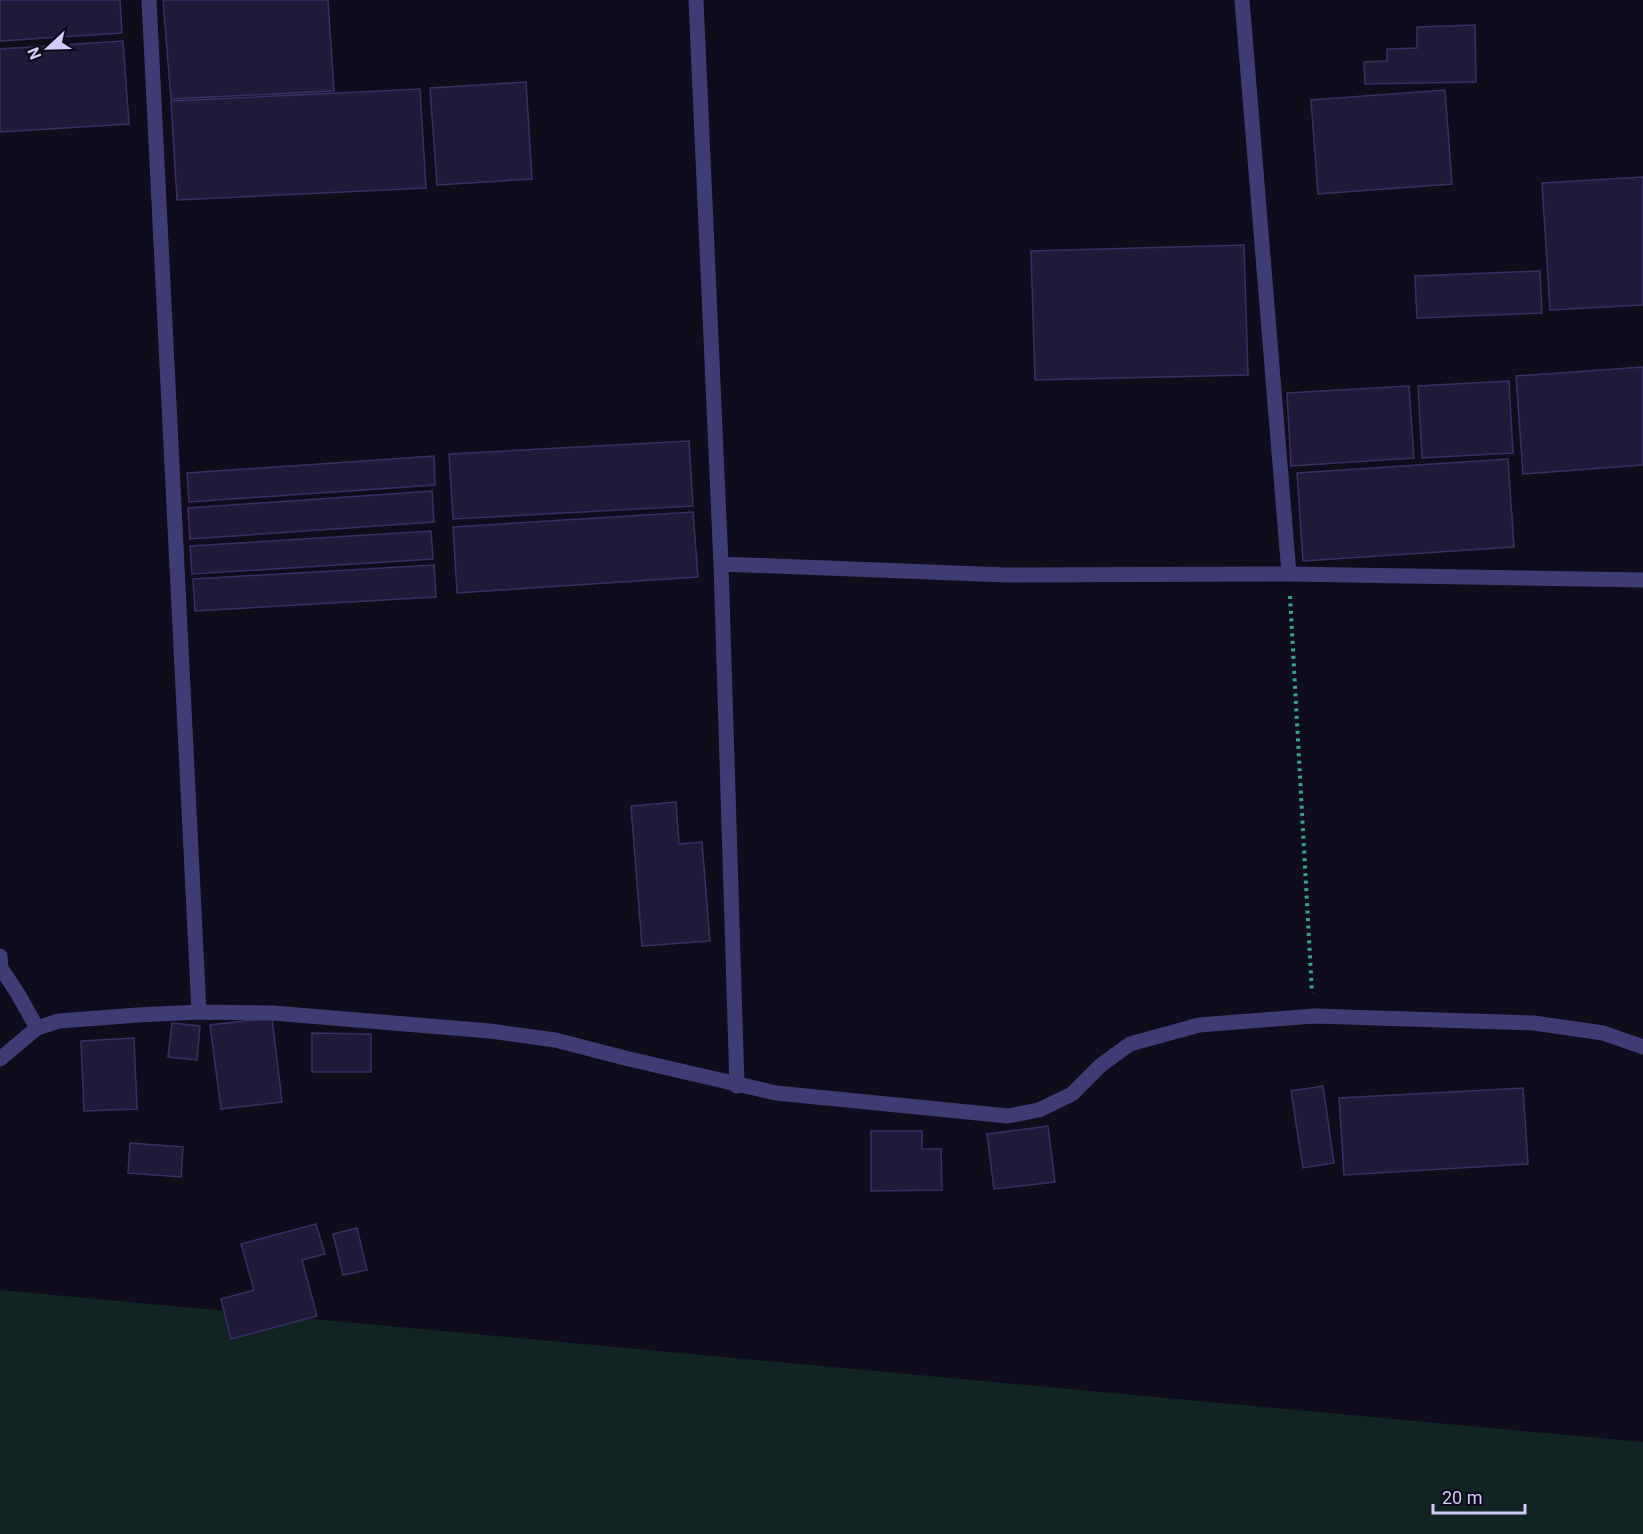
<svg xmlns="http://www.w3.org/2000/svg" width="1643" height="1534" viewBox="0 0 1643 1534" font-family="Roboto,sans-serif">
<rect width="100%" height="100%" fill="#0f0d1b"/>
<path fill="#102423" d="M0,1290L1643,1442V1534H0Z"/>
<path fill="#211b3a" stroke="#3a2f63" stroke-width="1.5" d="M0,0H120L122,33L0,41Z
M163,0H328L334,91L171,99Z
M1475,25L1476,82L1365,84L1364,62L1387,61V49L1417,48V27Z
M123,41L129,124L0,132V49Z
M526,82L532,179L437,185L430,88Z
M420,89L426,188L177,200L171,101Z
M1445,90L1452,184L1318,194L1311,100Z
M1643,177V305L1550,310L1542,183Z
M1244,245L1248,375L1035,380L1031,251Z
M1540,271L1542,313L1417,318L1415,276Z
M1643,367V465L1523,474L1516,376Z
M1509,381L1513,453L1422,458L1418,386Z
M1409,386L1414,458L1291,466L1287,393Z
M689,441L693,506L453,519L449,454Z
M434,456L435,485L189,502L187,473Z
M1508,459L1514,547L1303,561L1297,473Z
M432,491L434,522L190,539L188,508Z
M693,512L698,577L457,593L453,527Z
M431,531L433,559L192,574L190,546Z
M434,565L436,597L195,611L193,579Z
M676,802L679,844L702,842L710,941L642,946L631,806Z
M272,1018L282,1102L221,1109L210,1025Z
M172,1023L200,1026L197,1060L168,1057Z
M312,1033L371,1034V1072H312Z
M134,1038L137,1109L84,1111L81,1041Z
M1323,1086L1334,1163L1303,1168L1291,1091Z
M1523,1088L1528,1164L1344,1175L1339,1098Z
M1048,1126L1055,1182L994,1189L987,1134Z
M871,1131H922V1149H941L942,1190L871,1191Z
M130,1143L183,1147L181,1177L128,1173Z
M316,1224L325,1254L302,1260L317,1316L231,1339L221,1299L254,1290L241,1244Z
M357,1228L367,1270L343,1275L333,1234Z"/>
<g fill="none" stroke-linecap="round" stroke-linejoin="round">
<path stroke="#38a19c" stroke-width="4" stroke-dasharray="3 4.5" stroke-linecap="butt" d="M1290,596L1312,993"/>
<path stroke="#3f3c75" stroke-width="15" d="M149,0L199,1012
M696,0L721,564L737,1086
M1242,0L1289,574
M721,564L1006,575L1289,574L1643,580
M0,956L1,968L18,994L37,1028
M0,1059L37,1028L59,1021L138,1015L199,1012L273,1013L490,1031L555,1040L629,1059L776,1093L1008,1116L1039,1110L1072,1094L1101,1065L1130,1044L1199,1025L1314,1016L1534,1023L1603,1033L1643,1047"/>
</g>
<g transform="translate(48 48) rotate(248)" stroke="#0f0d1b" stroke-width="4.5" paint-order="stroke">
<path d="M0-4.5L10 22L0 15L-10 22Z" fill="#d2ccfa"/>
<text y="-9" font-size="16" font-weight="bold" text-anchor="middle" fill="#d2ccfa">N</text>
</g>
<path d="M1433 1504v9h92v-9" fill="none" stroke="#d2ccfa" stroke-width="3"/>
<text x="1442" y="1504" font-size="18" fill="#d2ccfa" stroke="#0f0d1b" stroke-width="4.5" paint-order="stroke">20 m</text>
</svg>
